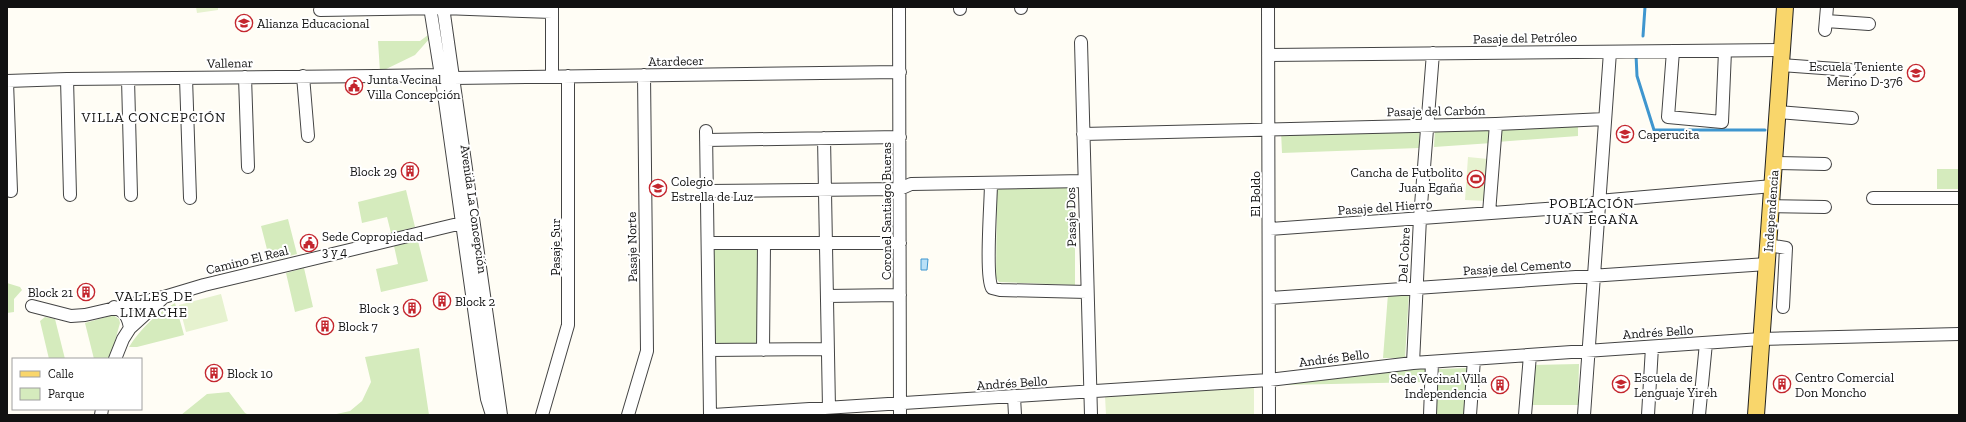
<svg xmlns="http://www.w3.org/2000/svg" width="1966" height="422" viewBox="0 0 1966 422" font-family="'Zilla Slab',serif">
<rect width="100%" height="100%" fill="#fffdf5"/>
<path fill="#d5ebbd" d="M428,35L430,38L415,55L380,72L378,41H420Z
M1578,123V136L1497,142L1499,127Z
M1420,127L1419,148L1282,153L1281,131Z
M1493,128L1492,143L1434,147L1435,129Z
M1937,169H1959V189H1937Z
M1075,183V285L999,282L996,278L997,187Z
M406,190L415,227L391,233L387,217L362,223L358,202Z
M288,219L297,254L270,261L261,226Z
M418,241L428,281L381,292L376,269L398,264L394,246Z
M712,246H760V346H714Z
M304,268L313,307L295,312L286,273Z
M7,283L20,287L22,290L14,299V312L7,313Z
M1409,293L1405,358H1383L1388,294Z
M175,303L184,335L137,347H129C141,328 156,314 175,303Z
M113,315L119,319L120,323L110,359H94L85,323Z
M45,317L55,319L65,359H49L40,321Z
M419,348L429,415H332L350,411L362,401L371,382L365,357Z
M1579,364L1578,405H1529L1532,365Z
M1426,366L1425,382L1284,385V379Z
M1467,368L1464,415H1436L1439,369Z
M229,392L245,413L249,415H181L207,394Z"/>
<path fill="#e6f2cf" d="M196,7H218V10L197,13Z
M1468,157L1488,159L1485,201L1465,200Z
M221,294L228,321L186,332L179,305Z
M1254,386V415H1106L1105,396Z"/>
<path fill="#b9e0f7" stroke="#3f96cf" d="M921,259H928L927,270H921Z"/>
<g fill="none" stroke-linecap="round" stroke-linejoin="round">
<path stroke="#3f96cf" stroke-width="3" d="M1643,36L1645,7
M1636,55L1637,76L1654,130H1765"/>
<defs>
<path id="minor" d="M430,7L444,94L483,373L487,399L492,415
M443,7L501,415
M552,7V77
M899,7L900,415
M960,7V9
M1268,7L1269,415
M1021,8V7
M320,10L443,8L552,12
M1826,21L1869,24
M1825,30L1827,7
M1081,42L1091,415
M1673,51L1668,117L1722,122L1725,51
M1268,55L1782,50
M1781,65L1850,70
M303,76L308,136
M245,77L248,167
M186,78L190,198
M67,79L70,195
M128,79L131,195
M7,81L67,79L376,76L440,75L453,78L900,72
M7,82L11,191
M1778,112L1852,118
M706,131L710,415
M1083,134L1496,124L1605,119
M824,138L829,408
M706,140L900,137
M1774,163L1825,164
M991,183C991,201 985,276 992,288L1000,290L1087,292
M707,191L900,189L911,184L1084,181
M1873,198H1959
M1771,206L1825,207
M1489,213L1496,124
M1269,229L1588,206L1598,201L1773,186
M708,243H900
M1768,245L1786,248L1783,307
M827,296L900,295
M1269,298L1767,264
M32,306L71,316L85,315L163,297
M114,307C125,312 128,316 130,328
M709,350L828,349
M763,350L764,244
M115,359L123,339L130,328L164,297L204,285L462,223
M1413,363L1420,218L1433,53
M1014,397L1015,415
M101,415L102,409
M542,415L568,325V76
M628,415L647,351L644,75
M713,415L1269,380L1413,363L1761,339L1959,334
M1430,415L1432,362
M1470,415L1474,359
M1525,415L1530,355
M1584,415L1610,52
M1648,415L1652,347
M1699,415L1706,343"/>
<path id="major" d="M1756,415L1785,7"/>
</defs>
<use href="#minor" stroke="#444" stroke-width="14"/>
<use href="#major" stroke="#222" stroke-width="18"/>
<use href="#minor" stroke="#fff" stroke-width="12"/>
<use href="#major" stroke="#f9d66b" stroke-width="16"/>
</g>
<defs>
<symbol id="school-ring" viewBox="-11 -11 22 22"><circle r="9.5" fill="#fff" stroke="#c4262e" stroke-width="1.5"/><path d="M0-5L7-2L0 1L-7-2ZM-4 1L0 2.5L4 1V4Q0 6-4 4Z" fill="#c4262e"/></symbol>
<symbol id="civic-ring" viewBox="-11 -11 22 22"><circle r="9.5" fill="#fff" stroke="#c4262e" stroke-width="1.5"/><path d="M-.6-6.5H3V-4.5H.6V-3L4-1V1h2V6H-6V1h2V-1L-.6-3ZM-1.2 2.5V6h2.4V2.5Z" fill="#c4262e"/></symbol>
<symbol id="building-ring" viewBox="-11 -11 22 22"><circle r="9.5" fill="#fff" stroke="#c4262e" stroke-width="1.5"/><path d="M-4-6H4V6H1V3H-1V6H-4ZM-2.5-4.3h1.7v1.8h-1.7ZM.8-4.3h1.7v1.8H.8ZM-2.5-1h1.7V.8h-1.7ZM.8-1h1.7V.8H.8Z" fill="#c4262e"/></symbol>
<symbol id="stadium-ring" viewBox="-11 -11 22 22"><circle r="9.5" fill="#fff" stroke="#c4262e" stroke-width="1.5"/><path d="M0-5a6.5 5 0 1 0 0 10a6.5 5 0 1 0 0-10ZM-3.5-1.8h7v3.6h-7Z" fill="#c4262e"/></symbol>
</defs>
<g fill-rule="evenodd">
<use href="#school-ring" x="234" y="13" width="20" height="20"/>
<use href="#school-ring" x="1906" y="63" width="20" height="20"/>
<use href="#civic-ring" x="344" y="76" width="20" height="20"/>
<use href="#school-ring" x="1615" y="124" width="20" height="20"/>
<use href="#building-ring" x="400" y="161" width="20" height="20"/>
<use href="#stadium-ring" x="1466" y="169" width="20" height="20"/>
<use href="#school-ring" x="648" y="178" width="20" height="20"/>
<use href="#civic-ring" x="299" y="233" width="20" height="20"/>
<use href="#building-ring" x="76" y="282" width="20" height="20"/>
<use href="#building-ring" x="432" y="291" width="20" height="20"/>
<use href="#building-ring" x="402" y="298" width="20" height="20"/>
<use href="#building-ring" x="315" y="316" width="20" height="20"/>
<use href="#building-ring" x="204" y="363" width="20" height="20"/>
<use href="#school-ring" x="1611" y="374" width="20" height="20"/>
<use href="#building-ring" x="1772" y="374" width="20" height="20"/>
<use href="#building-ring" x="1490" y="375" width="20" height="20"/>
</g>
<g text-anchor="middle" dominant-baseline="central" stroke-width="4" stroke-linejoin="round" paint-order="stroke">
<g font-size="13" fill="#111" stroke="#fff" text-anchor="start">
<text x="257" y="23">Alianza Educacional</text>
<text x="1903" y="66" text-anchor="end">Escuela Teniente<tspan x="1903" dy="15">Merino D-376</tspan></text>
<text x="367" y="79">Junta Vecinal<tspan x="367" dy="15">Villa Concepción</tspan></text>
<text x="1638" y="134">Caperucita</text>
<text x="397" y="171" text-anchor="end">Block 29</text>
<text x="1463" y="172" text-anchor="end">Cancha de Futbolito<tspan x="1463" dy="15">Juan Egaña</tspan></text>
<text x="671" y="181">Colegio<tspan x="671" dy="15">Estrella de Luz</tspan></text>
<text x="322" y="236">Sede Copropiedad<tspan x="322" dy="15">3 y 4</tspan></text>
<text x="73" y="292" text-anchor="end">Block 21</text>
<text x="455" y="301">Block 2</text>
<text x="399" y="308" text-anchor="end">Block 3</text>
<text x="338" y="326">Block 7</text>
<text x="227" y="373">Block 10</text>
<text x="1634" y="377">Escuela de<tspan x="1634" dy="15">Lenguaje Yireh</tspan></text>
<text x="1795" y="377">Centro Comercial<tspan x="1795" dy="15">Don Moncho</tspan></text>
<text x="1487" y="378" text-anchor="end">Sede Vecinal Villa<tspan x="1487" dy="15">Independencia</tspan></text>
</g>
<g font-size="13" fill="#111" stroke="#fff">
<text transform="translate(1525 38) rotate(-1)">Pasaje del Petróleo</text>
<text transform="translate(676 61) rotate(-1)">Atardecer</text>
<text transform="translate(230 63) rotate(-1)">Vallenar</text>
<text transform="translate(1436 111) rotate(-1)">Pasaje del Carbón</text>
<text transform="translate(1255 194) rotate(-90)">El Boldo</text>
<text transform="translate(1385 207) rotate(-4)">Pasaje del Hierro</text>
<text transform="translate(474 209) rotate(82)">Avenida La Concepción</text>
<text transform="translate(886 211) rotate(-90)">Coronel Santiago Bueras</text>
<text transform="translate(1771 211) rotate(-86)">Independencia</text>
<text transform="translate(1071 217) rotate(-91)">Pasaje Dos</text>
<text transform="translate(555 247) rotate(-90)">Pasaje Sur</text>
<text transform="translate(632 247) rotate(-91)">Pasaje Norte</text>
<text transform="translate(1404 255) rotate(-87)">Del Cobre</text>
<text transform="translate(247 260) rotate(-14)">Camino El Real</text>
<text transform="translate(1517 267) rotate(-4)">Pasaje del Cemento</text>
<text transform="translate(1658 332) rotate(-4)">Andrés Bello</text>
<text transform="translate(1334 358) rotate(-7)">Andrés Bello</text>
<text transform="translate(1012 383) rotate(-4)">Andrés Bello</text>
</g>
<g font-size="14" letter-spacing="1" fill="#111" stroke="#fff">
<text x="154" y="117">VILLA CONCEPCIÓN</text>
<text x="1592" y="203">POBLACIÓN<tspan x="1592" dy="16">JUAN EGAÑA</tspan></text>
<text x="154" y="296">VALLES DE<tspan x="154" dy="16">LIMACHE</tspan></text>
</g>
</g>
<rect width="1966" height="422" fill="none" stroke="#111111" stroke-width="16"/>
<rect x="12" y="358" width="130" height="52" fill="#ffffff" stroke="#a0a0a0"/>
<rect x="20" y="371" width="20" height="6" fill="#f9d66b" stroke="#a0a0a0"/>
<text x="48" y="378" font-size="12" fill="#111111">Calle</text>
<rect x="20" y="388" width="20" height="12" fill="#d5ebbd" stroke="#a0a0a0"/>
<text x="48" y="398" font-size="12" fill="#111111">Parque</text>
</svg>
